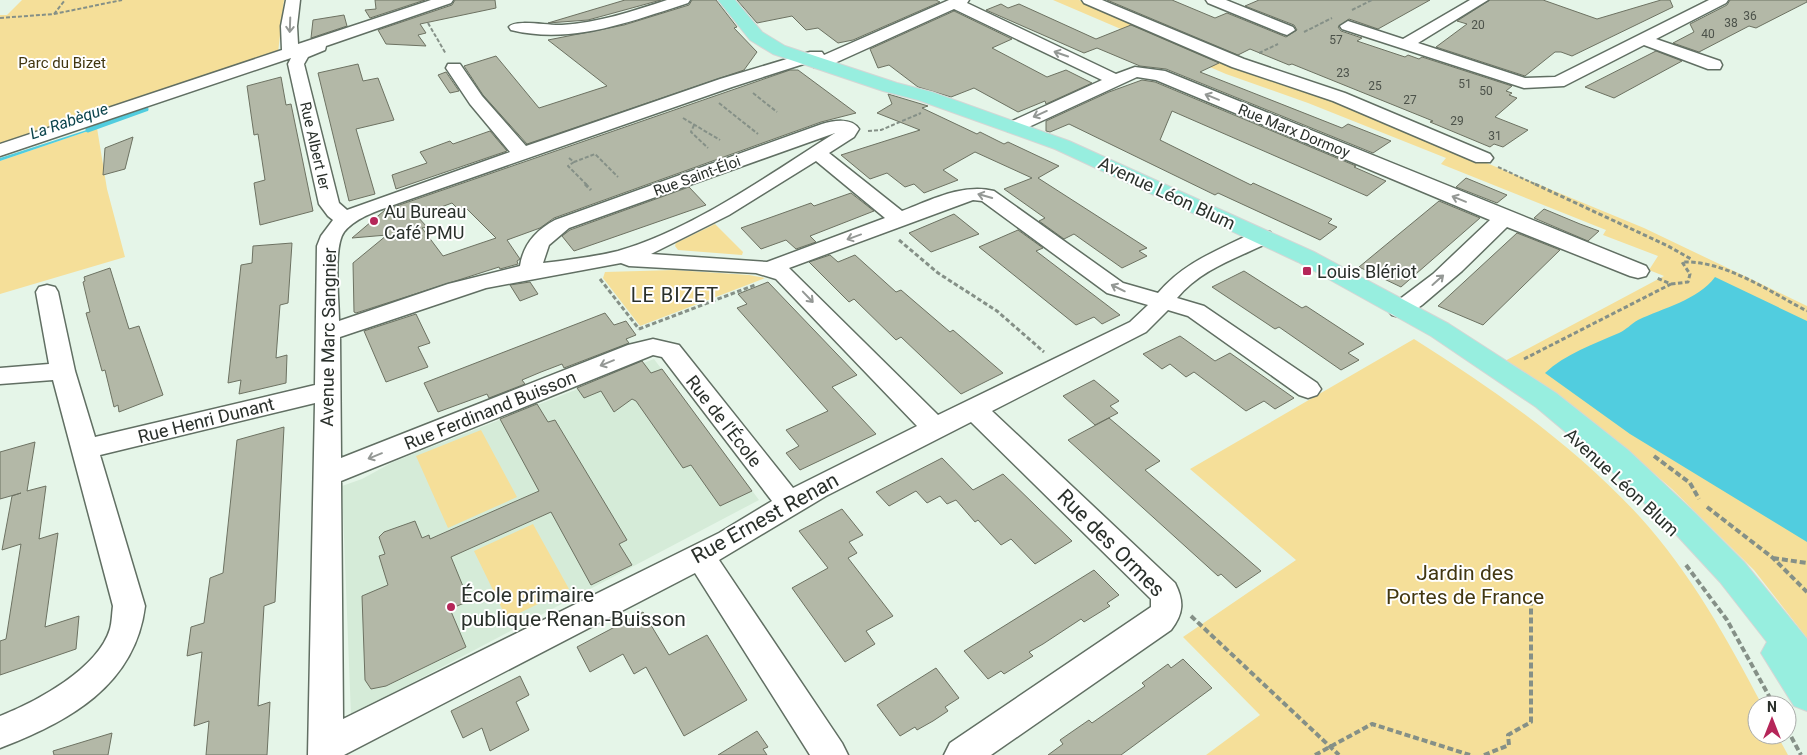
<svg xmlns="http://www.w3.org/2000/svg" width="1807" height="755" viewBox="0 0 1807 755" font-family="Roboto,sans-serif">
<rect width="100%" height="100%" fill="#e5f5e8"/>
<path fill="#d5ebd8" d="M654,359L759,500L351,715L342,486L362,479L393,462Z"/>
<path fill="#f5df99" d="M22,0H284L278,53L0,146V15H7Z
M1053,0H1079L1230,66L1353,108L1644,228L1807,306V638L1754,570L1672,489L1634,456L1501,363L1664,276L1649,270L1658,256L1603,235L1606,230L1441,164L1446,158L1308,103L1226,74Z
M97,128L107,189L125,257L0,294V161Z
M715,224L743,252L742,255L678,250L675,246L676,243Z
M675,270L749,275L765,278L640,326L603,278L605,272Z
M1414,339C1495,390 1575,446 1640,517C1690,572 1728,640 1762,705H1757V735H1777L1788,755H1206L1260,715L1183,637L1296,560L1190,469Z
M481,430L517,497L448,528L416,456Z
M533,524L569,589L507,619L474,551Z"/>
<path fill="#51cddf" d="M96,127L97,128L0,161V158Z
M1715,277L1807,321V542L1630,434L1545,373C1565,354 1594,344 1619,333C1626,330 1631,324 1638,320C1663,308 1698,300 1715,277Z"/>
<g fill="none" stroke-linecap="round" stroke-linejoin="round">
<path stroke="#51cddf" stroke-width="5" d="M88,130L146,109"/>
</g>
<path fill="#b3b8a7" stroke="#6d7262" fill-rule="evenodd" d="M375,0H425L370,18L365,10L376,9Z
M455,0H495L496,8L420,24L426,33L418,35L426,46L386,44L378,30L452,5Z
M625,0H661L588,20L548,23Z
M692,0H716L737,27L734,28L757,52L744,70L527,144L483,95L464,66L496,56L539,108L607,86L548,40L624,25L689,5Z
M737,0H936L940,2L853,40L838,43L818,28L806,30L792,16L757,23Z
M1107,0H1172L1215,18L1227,13L1286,37L1297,30L1294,25L1245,6L1259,0H1430L1378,29L1349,19L1338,27L1341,31L1362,38L1357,41L1405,57L1408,55L1419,59L1422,57L1512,86L1506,91L1512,93L1509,95L1517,98L1495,117L1528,130L1503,147L1494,144L1490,147L1430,122L1433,121L1292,64L1289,65L1250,49L1238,55Z
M1490,0H1543L1597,19L1661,0H1670L1673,7L1572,56L1561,52H1555L1525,76L1436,47L1467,24L1457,21Z
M1730,0H1807V2L1756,28L1749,26L1699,52L1673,43L1694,32L1690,24L1727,5Z
M1001,4L1008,8L1019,4L1096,39L1131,25L1219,63L1200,72L1342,128L1348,124L1391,141L1373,153L1166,69L1140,66L1097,48L1084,53L986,10Z
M954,11L1012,39L992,48L1047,77L1066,70L1092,83L1046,104L1045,101L1018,112L974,88L951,97L918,87L889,65L878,68L870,49Z
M344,15L347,26L311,38L313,20Z
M1656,51L1682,61L1614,98L1585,87Z
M358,64L363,81L378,78L394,120L356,129L375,194L349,201L318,73Z
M790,70H798L856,113L821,122L554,218L540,228L507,240L520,259L517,261L518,264L500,269L499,267L356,313L354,312L353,263L387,235L352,238L385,210ZM452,203L460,211L467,209L496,238L443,256L422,228L427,227L417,216Z
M446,72L459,91L450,93L438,75Z
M281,77L286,105L291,104L313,211L260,225L254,183L265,180L258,134L254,135L247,86Z
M1142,80L1155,82L1356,166L1354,167L1386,181L1367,196L1172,111L1160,140L1251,185L1253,183L1332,219L1328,223L1337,227L1320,240L1218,193L1215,195L1069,124L1050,132L1046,131V121L1109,92Z
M888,94L928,106L922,108L977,134L980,132L1004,144L1008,142L1059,166L1038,178L1147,248L1139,251L1147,256L1122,268L1074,234L1064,239L1039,221L1045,218L1004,189L1032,178L975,152L943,170L958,180L924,193L914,184L905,187L887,173L870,179L841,155L920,130L877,113L892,104Z
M490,131L507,151L396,189L392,175L427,163L420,152L450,141L453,144Z
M133,137L125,169L103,175L105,148Z
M1466,178L1507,195L1497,203L1456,187Z
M689,187L706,205L574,251L562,236L570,230Z
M851,193L874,211L810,236L816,242L796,249L786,240L761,249L741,228L811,203L814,206Z
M1439,201L1480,218L1401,287L1359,267Z
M1544,209L1580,224L1599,231L1588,241L1534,218Z
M954,214L979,234L931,252L909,233Z
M1018,230L1043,248L1036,251L1120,315L1102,324L1094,317L1076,325L979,247Z
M1517,233L1560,250L1483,325L1438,306Z
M292,243L288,303L280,305L276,358L287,355L286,383L239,394L241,380L228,383L241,265L252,263L253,246Z
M830,255L838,262L855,255L896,292L901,290L950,332L953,330L1003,373L961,394L901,337L896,340L854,299L849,302L809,262Z
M110,268L129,329L139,326L163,395L119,412L118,405L114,407L105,370L102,371L86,313L90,312L83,282L85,281L84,277Z
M1244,271L1302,308L1306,306L1364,344L1348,353L1359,360L1341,370L1279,327L1275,329L1212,287Z
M530,282L538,294L520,301L510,285Z
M768,282L857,375L832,387L876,434L800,470L786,453L799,446L786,430L828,411L737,308L747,304L738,294Z
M605,313L614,325L626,321L636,335L626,339L629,343L564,368L562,364L541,372L522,380L525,384L489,398L487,394L438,412L424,383Z
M416,314L430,343L418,347L428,367L386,382L364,331Z
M1180,336L1215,361L1230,353L1294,398L1275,409L1264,401L1246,411L1194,372L1186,377L1170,364L1162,369L1143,354Z
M642,361L651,373L662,369L752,491L720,506L691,465L683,468L636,401L632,399L614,412L601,391L584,398L577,388Z
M1094,380L1119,401L1110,406L1118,413L1095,425L1063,396Z
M537,404L548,422L555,420L627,540L619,544L632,565L591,585L551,512L451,557L469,601L450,609L466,647L386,686L371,689L365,680L362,596L388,585L379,556L385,554L379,537L384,532L415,521L422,538L429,535L430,539L539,491L500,419Z
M1109,418L1160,461L1145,470L1261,571L1236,588L1221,574L1218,576L1068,440Z
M284,427L275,602L264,606L258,706L270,702L267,755H206L209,721L194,726L202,652L187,656L191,627L204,623L210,578L223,573L237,440Z
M35,442L27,491L46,486L39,539L58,533L45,627L79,616L76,649L0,675V641L6,639L21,544L2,550L12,496L21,493L0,499V452Z
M942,458L973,490L1003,474L1072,541L1035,564L1011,539L1001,545L978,520L975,522L956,500L947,504L940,496L927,503L916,491L889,506L876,492Z
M842,509L863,535L849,542L857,553L848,558L893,616L866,631L875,644L845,662L792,588L828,568L799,531Z
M1094,570L1119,595L1107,603L1110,606L1084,622L1081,619L1043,644L1029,652L1033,656L1004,674L1001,671L988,679L964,651Z
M643,612L669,655L707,635L747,700L684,736L646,667L634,674L623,654L590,672L577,647Z
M1183,659L1212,688L1121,755H1048L1063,744L1060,740L1089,720L1092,723L1145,686L1142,683L1168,664L1171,668Z
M936,668L959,698L945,707L948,711L933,721L917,730L915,727L900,736L877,705Z
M520,676L529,695L516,702L529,730L490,751L482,728L463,738L451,711Z
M757,731L768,747L763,749L767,755H718Z
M112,733L108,755H54L53,751Z"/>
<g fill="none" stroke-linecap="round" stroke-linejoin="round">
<defs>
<path id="street" d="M286,0H300L297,26L298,44L431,0H453L451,3L326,46L325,50L308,57L304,64L339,203L347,210L510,152L470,104L446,68L448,64H460L482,96L526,146L720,79L810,52H822L824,55L949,0H969L967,3L1116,74L1135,67L1165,71L1646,266L1649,271L1646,276L1638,278L1630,276L1507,227L1462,271L1422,305L1408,315L1400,317L1392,315L1388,310L1392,305L1433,274L1490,220L1156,80L1137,77L1020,131H1008L1005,127L1008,123L1102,80L954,9L826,67H814L813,61L732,87L399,203C381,210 357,216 344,232C333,247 339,301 339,321L448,284L520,266C523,245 536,230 555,220L822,124C833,121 851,117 859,129L854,137L829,153L902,211C931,200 963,183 994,191L1123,283L1158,293C1184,262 1219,250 1254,232L1262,231L1270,232L1273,237L1270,242C1237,258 1201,269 1177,298L1204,306L1317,383L1321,389L1317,395L1308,398L1299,395L1188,316L1168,310L1146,332L992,411L1175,583C1184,601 1184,613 1171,630L991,755H944L950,743L1151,607V599L971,422L826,496L719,560L842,743L848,755H810L695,573L344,755H308L315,403L100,455L145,606C135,686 68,722 0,748V716C36,702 98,669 110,629C112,622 112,613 113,606L53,380L0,384V368L49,364L36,292L39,287L47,285L55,287L58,292L75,371L95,437L315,385L317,246L321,236L333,220L328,216L319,204L288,64L291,58L0,156V144L282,50L281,26ZM835,133C768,175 694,229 618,251C594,257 568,260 543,263L549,245L569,228ZM816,161L885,218L767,262L651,254L729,215ZM973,200L982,201L1107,293L1148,305L1130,322L938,415L789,268ZM621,263L629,266L756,273L776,279L917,426L793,488L679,345L653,339L628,345L341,458L340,337L486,288ZM653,355L662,357L772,501L719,533L343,719L341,481Z
M667,0H690L688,3C632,21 572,45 511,30L509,27C515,19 550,26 562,25C598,23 633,11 667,0Z
M1082,0H1102L1244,59L1345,93L1490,154L1493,158L1490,162H1476L1333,101L1232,67L1084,3Z
M1206,0H1226L1293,27L1295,30L1287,35L1281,33L1208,3Z
M1470,0H1488L1418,43L1525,78L1555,77L1709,0H1728L1726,3L1656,39L1720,61L1722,65L1720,69H1708L1644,45L1564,86L1524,88L1342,29L1340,26L1348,21L1403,39Z"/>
<path id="primary" d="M718,0H735L762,32L785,46L897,83L932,92L1069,141L1314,252L1449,324L1556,393L1628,450L1694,512L1744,562L1807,639V711L1794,706L1761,653L1767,642L1720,582L1672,530L1606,466L1536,407L1431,336L1298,262L1055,149L918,100L883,91L773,54L750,40Z"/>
</defs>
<use href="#street" stroke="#616f63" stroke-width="3"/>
<use href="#primary" stroke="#d4d6d5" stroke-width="2"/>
<path stroke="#859087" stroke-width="2" stroke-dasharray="4 2" stroke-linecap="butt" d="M1352,10L1372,0
M54,14L65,0
M0,18L54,14L122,0
M428,23L446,54
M1304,32L1332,18
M1259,53L1278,44
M753,93L777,112
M719,103L758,134
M683,118L720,140
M694,125L691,132L708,148
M868,131L881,130L921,113
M569,158L574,162L595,154L618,177
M574,162L568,166L587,185
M1498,167L1537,185"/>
<path stroke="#859087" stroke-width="3" stroke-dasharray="4.5 2.5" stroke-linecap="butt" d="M585,184L591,190
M1535,184L1668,246L1691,259
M899,240L938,273L997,311L1044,352
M600,279L639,329
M1671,284L1688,282L1690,274L1682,262C1725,260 1770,292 1807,311
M639,329L755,285
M1524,359L1671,284L1657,278"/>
<path stroke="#859087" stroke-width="4" stroke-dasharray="6 3" stroke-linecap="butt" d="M1654,456L1690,483L1699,499
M1707,507L1773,558L1807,592
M1773,558L1807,563
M1686,565L1727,620L1774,705
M1191,616L1339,755
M1787,729L1801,755
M1315,755L1372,724L1470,755
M1484,755L1509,745L1508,735L1531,722V594"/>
<use href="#street" fill="#fff" fill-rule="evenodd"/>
<use href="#primary" fill="#97eedf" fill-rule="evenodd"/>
</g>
<defs><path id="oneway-shaft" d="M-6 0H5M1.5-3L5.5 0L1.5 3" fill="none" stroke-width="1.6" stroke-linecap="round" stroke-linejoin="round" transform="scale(1.25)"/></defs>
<g stroke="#949895">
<use href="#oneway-shaft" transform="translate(290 25) rotate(92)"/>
<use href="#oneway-shaft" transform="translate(1061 54) rotate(-161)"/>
<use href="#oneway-shaft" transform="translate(1212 97) rotate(-158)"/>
<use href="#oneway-shaft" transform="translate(1040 114) rotate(156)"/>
<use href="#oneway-shaft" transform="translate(985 196) rotate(-164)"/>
<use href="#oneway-shaft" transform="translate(1459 199) rotate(-158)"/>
<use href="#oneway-shaft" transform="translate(854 237) rotate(160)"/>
<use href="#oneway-shaft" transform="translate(1438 280) rotate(-42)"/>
<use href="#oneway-shaft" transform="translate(1118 288) rotate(-154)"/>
<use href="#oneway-shaft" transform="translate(808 297) rotate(46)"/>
<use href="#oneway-shaft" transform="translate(607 363) rotate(158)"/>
<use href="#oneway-shaft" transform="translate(375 456) rotate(158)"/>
</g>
<g fill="#b52659" stroke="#fff" stroke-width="2">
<circle cx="374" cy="221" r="5"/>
<rect x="1302" y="266" width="10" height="10" rx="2.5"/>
<circle cx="451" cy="607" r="5"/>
</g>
<g text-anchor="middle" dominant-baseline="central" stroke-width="4" stroke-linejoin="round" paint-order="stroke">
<g font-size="12" fill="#4c524a">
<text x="1750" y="16">36</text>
<text x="1731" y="23">38</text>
<text x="1478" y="25">20</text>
<text x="1708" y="34">40</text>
<text x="1336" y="40">57</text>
<text x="1343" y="73">23</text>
<text x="1465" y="84">51</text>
<text x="1375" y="86">25</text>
<text x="1486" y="91">50</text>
<text x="1410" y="100">27</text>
<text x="1457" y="121">29</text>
<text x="1495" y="136">31</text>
</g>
<g font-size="15" fill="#413610" stroke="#fff">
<text x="62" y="63">Parc du Bizet</text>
</g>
<g font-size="15" fill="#2a302b" stroke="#fff">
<text transform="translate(1294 131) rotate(22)">Rue Marx Dormoy</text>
<text transform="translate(315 146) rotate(77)">Rue Albert Ier</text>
<text transform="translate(697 176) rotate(-20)">Rue Saint-Éloi</text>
</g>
<g font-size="16" font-style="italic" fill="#0b444c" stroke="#fff">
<text transform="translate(69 121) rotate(-19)">La Rabèque</text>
</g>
<g font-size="18" fill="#2a302b" stroke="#fff">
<text transform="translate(1167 193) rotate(25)">Avenue Léon Blum</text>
<text transform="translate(328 337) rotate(-89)">Avenue Marc Sangnier</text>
<text transform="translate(490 410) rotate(-22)">Rue Ferdinand Buisson</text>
<text transform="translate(206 420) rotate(-14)">Rue Henri Dunant</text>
<text transform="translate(724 421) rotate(52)">Rue de l'École</text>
<text transform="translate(1622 482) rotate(43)">Avenue Léon Blum</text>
</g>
<g font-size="18" fill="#2a302b" stroke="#fff" text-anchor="start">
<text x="384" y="211">Au Bureau<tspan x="384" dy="21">Café PMU</tspan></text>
<text x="1317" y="271">Louis Blériot</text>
</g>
<g font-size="20" letter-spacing="1" fill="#2a302b" stroke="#fff">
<text x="675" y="295">LE BIZET</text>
</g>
<g font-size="21" fill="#2a302b" stroke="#fff">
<text transform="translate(765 518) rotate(-29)">Rue Ernest Renan</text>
<text transform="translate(1111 543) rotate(45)">Rue des Ormes</text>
</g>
<g font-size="21" fill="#413610" stroke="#fff">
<text x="1465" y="573">Jardin des<tspan x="1465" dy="24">Portes de France</tspan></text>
</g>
<g font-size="21" fill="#2a302b" stroke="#fff" text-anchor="start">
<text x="461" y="595">École primaire<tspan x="461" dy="24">publique Renan-Buisson</tspan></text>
</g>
</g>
<g transform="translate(1772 720)"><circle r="24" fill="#ffffff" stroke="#aaacaa"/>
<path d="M0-4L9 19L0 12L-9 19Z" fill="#b52659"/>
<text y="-8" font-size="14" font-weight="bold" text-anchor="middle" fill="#2a302b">N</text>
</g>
</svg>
